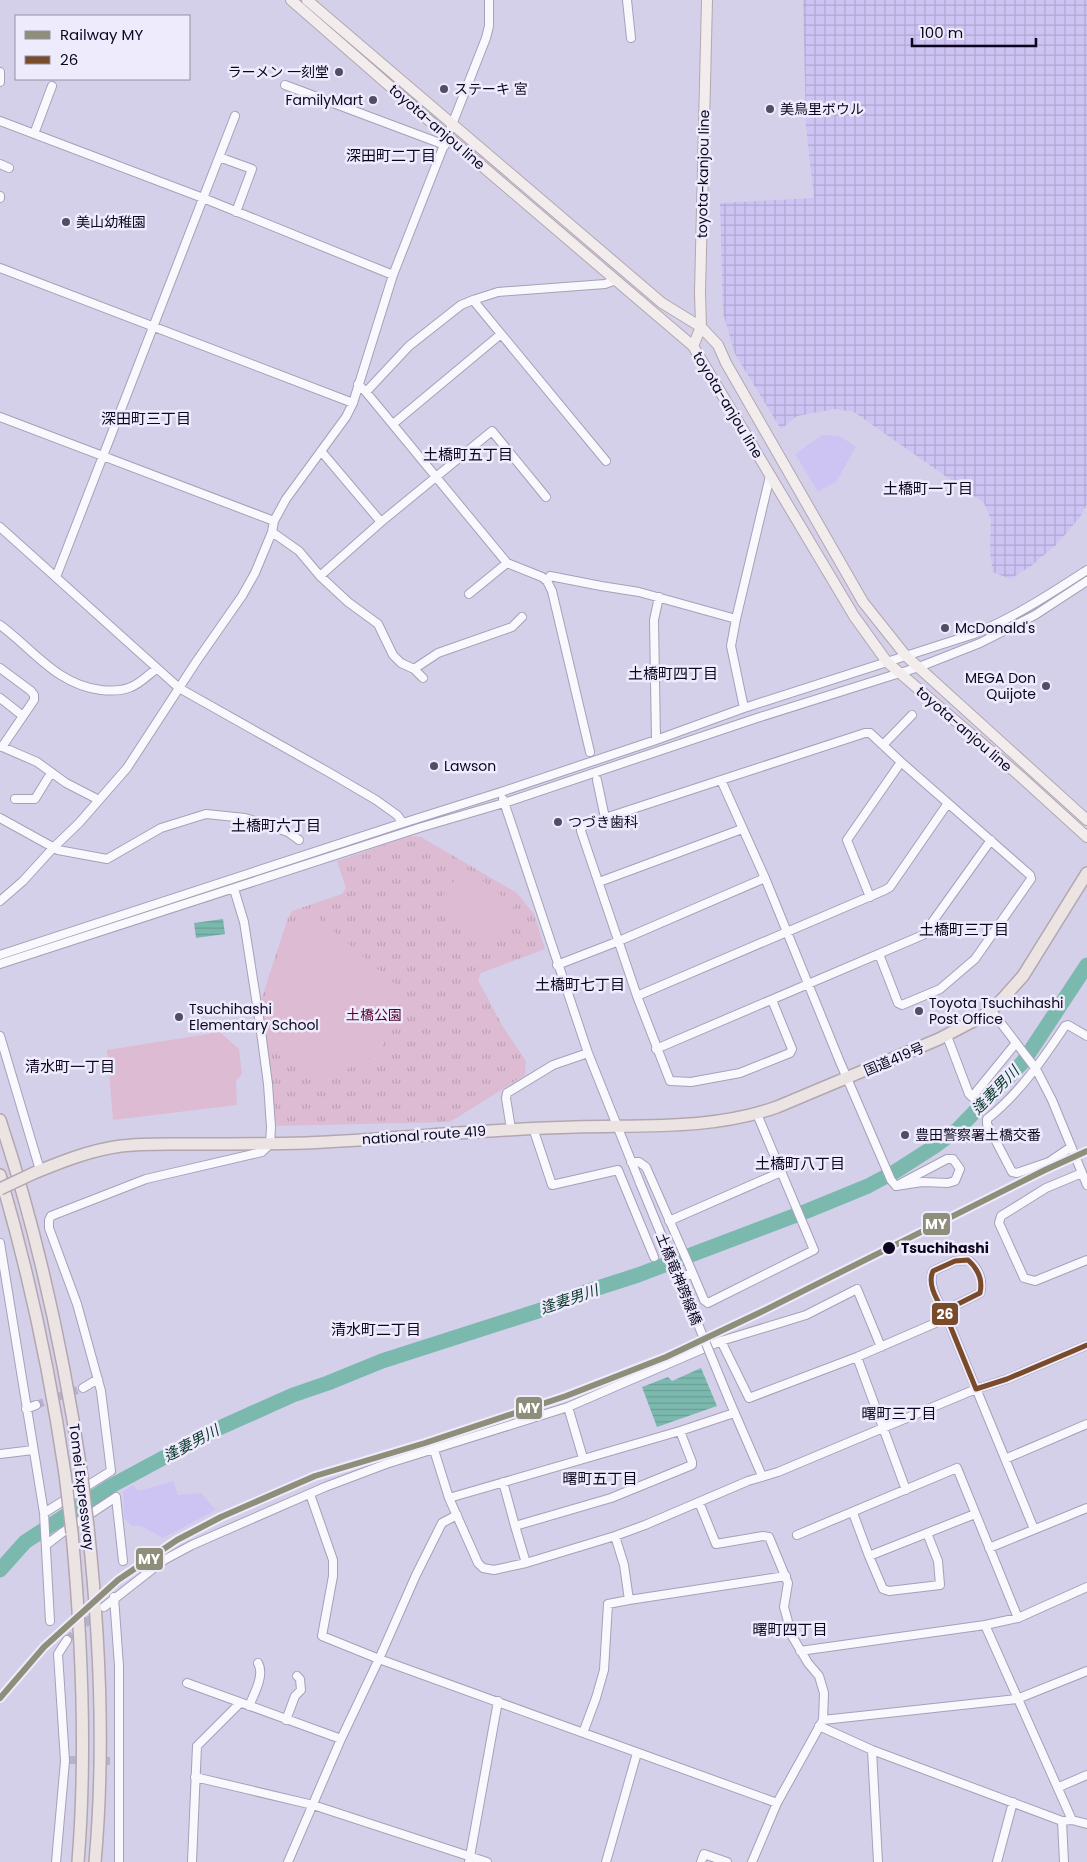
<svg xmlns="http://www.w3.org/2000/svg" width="1087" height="1862" viewBox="0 0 1087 1862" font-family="Poppins,'Noto Sans JP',sans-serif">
<defs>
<pattern id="industrial-grid" width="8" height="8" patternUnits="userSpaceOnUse" patternTransform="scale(1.25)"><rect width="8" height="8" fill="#cec4f4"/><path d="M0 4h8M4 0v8" fill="none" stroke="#b0a7d1"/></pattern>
<pattern id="park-tufts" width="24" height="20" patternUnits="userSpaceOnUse" patternTransform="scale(1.25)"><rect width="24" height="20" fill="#ddbcd3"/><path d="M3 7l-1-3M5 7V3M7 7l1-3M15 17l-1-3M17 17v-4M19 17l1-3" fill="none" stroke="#bca0b5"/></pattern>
<pattern id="water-rules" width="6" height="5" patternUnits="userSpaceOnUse" patternTransform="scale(1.25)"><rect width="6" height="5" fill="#7bb9af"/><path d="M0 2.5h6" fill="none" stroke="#699e96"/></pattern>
</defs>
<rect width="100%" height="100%" fill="#d5d0ea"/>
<path fill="#cec4f4" d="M822,435L840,436L856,447L836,482L818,492L795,454Z
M173,1481L178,1495L201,1493L216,1510L163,1538L141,1526H132L124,1518L123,1491L133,1485L138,1491Z"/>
<path fill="url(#industrial-grid)" d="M803,0H1087V504L1080,517L1057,544L1031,566L1010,579L993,572L990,552L991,519L984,503L854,412L835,409L797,416L781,429L735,354L723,313L720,203L814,198L806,127Z"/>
<path fill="url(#park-tufts)" d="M410,836L421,837L517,893L534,914L545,949L481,973L478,980L503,1027L526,1061L525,1075L450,1122L277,1126L275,1120L261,1000L288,918L292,911L342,894L346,888L337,861Z"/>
<path fill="#ddbcd3" d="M465,867L514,906L488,947L436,905Z
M317,917L402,990L394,1026L378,1054L345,1070L308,1077L275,1052L260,1024L283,933L296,925Z
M220,1032L239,1049L242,1074L236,1081L237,1105L113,1120L107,1050Z"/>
<path fill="url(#water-rules)" d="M223,919L225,934L196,938L194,923Z
M701,1368L717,1406L657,1427L642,1387L668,1377L672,1381Z"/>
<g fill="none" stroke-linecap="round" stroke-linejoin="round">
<path stroke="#7bb9af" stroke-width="15" d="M0,1570L25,1542L111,1486L217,1429L293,1395L328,1383L382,1361L544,1309L582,1293L638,1275L807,1211L868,1186L896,1171L935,1146L958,1129L1023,1062L1087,965"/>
<path stroke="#b7b2cc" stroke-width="8" stroke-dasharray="8 4" stroke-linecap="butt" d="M36,1405L83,1388
M67,1640L97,1613
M69,1760L110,1761"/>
<defs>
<path id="minor" d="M627,0L631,38
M0,72V82
M285,85L445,145
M0,121L203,198L393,275
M34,134L52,86
M219,157L252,169L236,212
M0,164L9,168
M0,196V198
M0,268L353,403
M473,300L606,461
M358,384L366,392L507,563L542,577L547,581L552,591L590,752
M366,392L409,346L461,305L473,300L498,292L605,284L616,280
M0,417L274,521
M393,424L501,334
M321,451L381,522L492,431L546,497
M0,527L179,688L330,773L376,800L397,815L403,823
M272,532L299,551L320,576L381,522
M320,576L348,602L378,624L393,655L401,663L414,669L423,678
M56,577L235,116
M547,581L550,576L601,586L639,592L736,619L770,476
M469,594L507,563
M736,619L731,646L744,708
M0,625C33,649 57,685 101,690C111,691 122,691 131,687C141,683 148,675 156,669
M0,668L31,691L34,695V700L2,747
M414,669L438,653L512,627L522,617
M0,698L23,716
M656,740L654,620L659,597
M883,745L912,715
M0,746L37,762L66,783L99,800
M597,780L605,818L721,780L765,878L840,1062L891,1180L896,1186L947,1159H953L960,1169L955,1181L948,1183L922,1182L896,1186
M721,780L865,733H870L901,762
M15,799H35L51,773
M503,799L588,1053L640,1183
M0,818L58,850L107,859L161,828L206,814L245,818L288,832L299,840
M605,818L581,827V831L637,996L670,1081L691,1082L740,1073L790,1053L792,1049L772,1000
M599,882L742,829
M870,897L847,840L901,762L1030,875L1031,879L975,959L940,989L902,1005L898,1003L879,954
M0,901L23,881L54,847L79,823L127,768L196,662L242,596L255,573L272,532L274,521L286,499L346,417L353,403L393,275L486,38L489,26V0
M0,955L403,823L501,792L656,740L744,708L974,634C1015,617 1050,594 1087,570
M0,964L422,827L504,803L757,718L919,667L980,643L1035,615L1087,581
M557,965L619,941L765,878
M637,996L885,890L890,887L948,803
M991,1010L1036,1069L1052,1100L1087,1185
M0,1036L40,1170
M947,1036L969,1094L972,1097L1016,1043
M656,1049L923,935L991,840
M533,1128L552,1185L618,1170L654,1257
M511,1129L506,1098L507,1093L553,1065L588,1053
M1071,1147L1049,1162L1017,1173L1012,1172L987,1124V1119C1019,1094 1043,1059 1065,1026L1068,1025L1087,1036
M631,1162H639L646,1167L693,1274
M1082,1173L1046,1188L1001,1216L999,1223L1024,1278L1035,1281L1087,1260
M669,1221L781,1172
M0,1243L44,1513L50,1621
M682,1276L693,1274L704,1300L708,1303L814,1250L757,1114
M721,1341L749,1398L857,1357L947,1318L954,1306L980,1293C984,1281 978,1267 968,1260L955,1261L933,1271C927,1286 940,1304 947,1318L1034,1529
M857,1357L906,1490
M83,1388L98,1379
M730,1402L762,1476
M568,1407L583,1458
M26,1409L36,1405
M434,1450L449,1498L478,1563L483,1568L494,1570L526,1563L615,1536L645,1525L748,1481L778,1472L976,1389L1007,1379L1087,1345
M0,1454L33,1450
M1005,1459L1087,1424
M503,1482L515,1526
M310,1494L333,1560V1576L322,1636L379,1659L777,1803
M449,1498L680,1431L734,1413
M699,1502L716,1544L763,1536L769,1537L788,1583L784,1607L792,1636L808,1663L819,1676L824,1693L823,1720L777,1803L752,1862
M44,1513L111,1471L101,1391L77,1304L49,1228V1220L51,1216L146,1179L262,1152L270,1144L271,1127L268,1084L260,1024L244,922L234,889
M853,1513L869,1556L975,1514
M797,1535L957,1468L1018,1618
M615,1536L624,1565L629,1600L786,1576
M46,1545L63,1532L116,1497L123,1561
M989,1548L1087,1508
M869,1556L883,1589L889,1591L940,1585L938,1561L927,1533
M526,1563L515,1526L611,1498L692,1465V1462L680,1431
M114,1597L119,1666V1862
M104,1607L164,1560L192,1545L325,1487L386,1464L568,1407L721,1341L806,1315L857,1289L881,1347
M985,1625L1072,1820
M800,1651L985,1625L1018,1618L1087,1587
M187,1683L341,1739
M249,1706C254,1694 265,1675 258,1663
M286,1720L295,1696L301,1690L300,1679L297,1676
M823,1720L1017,1699L1087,1671
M819,1726L872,1750L1062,1821L1072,1820L1087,1824
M583,1733L596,1698L604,1670L608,1604L629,1600
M872,1750L878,1862
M195,1777L313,1805L487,1862
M1059,1787L1087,1775
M1062,1821L1064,1862
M56,1862L65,1761L58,1654L67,1640
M192,1862L197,1746L240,1703
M288,1862L341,1739L379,1659L416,1575L442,1523L457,1515
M469,1862L498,1701
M606,1862L637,1753
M701,1862L704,1854L727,1862
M997,1862L1013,1802"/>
<path id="major" d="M291,0L448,137L693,346L854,616L887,662L1021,777L1087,837
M307,0L662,303L701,327L718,345L726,363L863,602L906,656L1087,820
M693,346L701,327L700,292L707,0"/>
<path id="highway" d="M0,1120C38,1234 63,1351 81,1470
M34,1173C63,1161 91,1150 121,1146C145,1143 169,1144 193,1144C231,1144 269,1144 306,1143C396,1139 485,1129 575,1127C643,1125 712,1130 777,1107L939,1039L983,1016L998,1004L1023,976L1087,873
M0,1175C29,1273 50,1373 65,1474
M88,1527C100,1638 105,1751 95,1862
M72,1533C82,1642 87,1752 78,1862"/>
</defs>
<use href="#minor" stroke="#a6a0b9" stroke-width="10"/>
<use href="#major" stroke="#b2a7af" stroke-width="12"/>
<use href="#highway" stroke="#b2a7af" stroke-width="14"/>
<use href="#minor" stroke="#f9f8fc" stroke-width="8"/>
<use href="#major" stroke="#f2eced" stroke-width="10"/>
<use href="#highway" stroke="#ece4e3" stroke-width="11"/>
<defs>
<path id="minor-bridge" d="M640,1183L730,1402"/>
<path id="highway-bridge" d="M0,1189L34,1173
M81,1470L88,1527
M65,1474L72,1533"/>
</defs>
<use href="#minor-bridge" stroke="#a6a0b9" stroke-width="10" stroke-linecap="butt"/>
<use href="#highway-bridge" stroke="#b2a7af" stroke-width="14" stroke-linecap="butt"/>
<use href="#minor-bridge" stroke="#f9f8fc" stroke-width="8"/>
<use href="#highway-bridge" stroke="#ece4e3" stroke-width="11"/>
<defs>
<path id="bus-1" d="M968,1260C978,1269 983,1280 980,1293L954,1306L947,1318C940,1304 926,1286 933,1271L955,1261Z
M947,1318L976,1389
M976,1389L1007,1379L1087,1345"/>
</defs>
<use href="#bus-1" stroke="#eeecfc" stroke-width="9"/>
<use href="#bus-1" stroke="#7a4b2a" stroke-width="5"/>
<defs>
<path id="rail-1" d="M0,1698L44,1647L118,1580L177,1540L221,1517L315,1476L425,1443L566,1396L666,1357L761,1312L1045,1170L1087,1151"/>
</defs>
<use href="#rail-1" stroke="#eeecfc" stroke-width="10"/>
<use href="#rail-1" stroke="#8e8e7a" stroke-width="6"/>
</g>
<g fill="#534c66" stroke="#eeecfc" stroke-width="2">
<circle cx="339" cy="72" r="5"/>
<circle cx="444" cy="89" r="5"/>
<circle cx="373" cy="100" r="5"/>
<circle cx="770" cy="109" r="5"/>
<circle cx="66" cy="222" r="5"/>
<circle cx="945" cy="628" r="5"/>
<circle cx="1046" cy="686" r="5"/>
<circle cx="434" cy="766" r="5"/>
<circle cx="558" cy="822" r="5"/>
<circle cx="919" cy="1011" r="5"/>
<circle cx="179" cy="1017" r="5"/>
<circle cx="905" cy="1135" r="5"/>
</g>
<circle fill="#0d051f" stroke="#eeecfc" stroke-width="2" cx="889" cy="1248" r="7"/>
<g text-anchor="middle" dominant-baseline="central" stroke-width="5" stroke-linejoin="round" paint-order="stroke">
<g font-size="14" fill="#0d051f" stroke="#eeecfc" text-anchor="start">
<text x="329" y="72" text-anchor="end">ラーメン 一刻堂</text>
<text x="454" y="89">ステーキ 宮</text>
<text x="363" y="100" text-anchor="end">FamilyMart</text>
<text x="780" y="109">美鳥里ボウル</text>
<text x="76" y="222">美山幼稚園</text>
<text x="955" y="628">McDonald's</text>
<text x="1036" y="678" text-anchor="end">MEGA Don<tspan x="1036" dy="16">Quijote</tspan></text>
<text x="444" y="766">Lawson</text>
<text x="568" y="822">つづき歯科</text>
<text x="929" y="1003">Toyota Tsuchihashi<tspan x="929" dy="16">Post Office</tspan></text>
<text x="189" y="1009">Tsuchihashi<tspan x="189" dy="16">Elementary School</tspan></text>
<text x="915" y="1135">豊田警察署土橋交番</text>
</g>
<g font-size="14" fill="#0d051f" stroke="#eeecfc">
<text transform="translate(437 127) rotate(41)">toyota-anjou line</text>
<text transform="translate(703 174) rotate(-89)">toyota-kanjou line</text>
<text transform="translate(728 405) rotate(59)">toyota-anjou line</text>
<text transform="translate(964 729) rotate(41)">toyota-anjou line</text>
<text transform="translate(894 1059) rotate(-23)">国道419号</text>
<text transform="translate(424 1135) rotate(-4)">national route 419</text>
<text transform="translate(679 1279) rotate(68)">土橋竜神跨線橋</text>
<text transform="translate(82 1487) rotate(83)">Tomei Expressway</text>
</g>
<g font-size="14" fill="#550031" stroke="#eeecfc">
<text x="374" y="1015">土橋公園</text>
</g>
<g font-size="14" font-weight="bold" fill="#0d051f" stroke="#eeecfc" text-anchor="start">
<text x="901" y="1248">Tsuchihashi</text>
</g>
<g font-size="15" fill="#0d051f" stroke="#eeecfc">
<text x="391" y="155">深田町二丁目</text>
<text x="146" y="418">深田町三丁目</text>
<text x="468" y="454">土橋町五丁目</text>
<text x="928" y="488">土橋町一丁目</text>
<text x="673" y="673">土橋町四丁目</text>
<text x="276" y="825">土橋町六丁目</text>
<text x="964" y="929">土橋町三丁目</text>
<text x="580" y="984">土橋町七丁目</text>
<text x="70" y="1066">清水町一丁目</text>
<text x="800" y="1163">土橋町八丁目</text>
<text x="376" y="1329">清水町二丁目</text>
<text x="899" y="1413">曙町三丁目</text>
<text x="600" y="1478">曙町五丁目</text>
<text x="790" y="1629">曙町四丁目</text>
</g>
<g font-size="15" font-style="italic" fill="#0b362c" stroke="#eeecfc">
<text transform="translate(995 1090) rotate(-46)">逢妻男川</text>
<text transform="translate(569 1299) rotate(-19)">逢妻男川</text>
<text transform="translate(191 1443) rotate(-28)">逢妻男川</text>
</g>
</g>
<g stroke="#eeecfc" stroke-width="2">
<rect x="922" y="1212" width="29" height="24" rx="5" fill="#8e8e7a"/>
<rect x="931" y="1302" width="28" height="24" rx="5" fill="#7a4b2a"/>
<rect x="515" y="1396" width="28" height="24" rx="5" fill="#8e8e7a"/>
<rect x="135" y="1547" width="29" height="24" rx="5" fill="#8e8e7a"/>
</g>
<g font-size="14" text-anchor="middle" font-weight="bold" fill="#fff">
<text x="936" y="1229">MY</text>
<text x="945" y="1319">26</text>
<text x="529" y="1413">MY</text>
<text x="149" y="1564">MY</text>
</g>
<rect x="15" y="15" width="175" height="65" fill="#eeecfc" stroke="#9490a4"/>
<rect x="25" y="31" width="25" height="8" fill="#8e8e7a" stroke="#9490a4"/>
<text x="60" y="40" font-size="15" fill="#0d051f">Railway MY</text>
<rect x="25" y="56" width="25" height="8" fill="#7a4b2a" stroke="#9490a4"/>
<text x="60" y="65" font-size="15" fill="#0d051f">26</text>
<path d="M912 38v8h124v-8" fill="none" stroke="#0d051f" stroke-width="2.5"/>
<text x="920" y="38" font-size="15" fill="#0d051f" stroke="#eeecfc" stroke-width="4" paint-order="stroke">100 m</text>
</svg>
